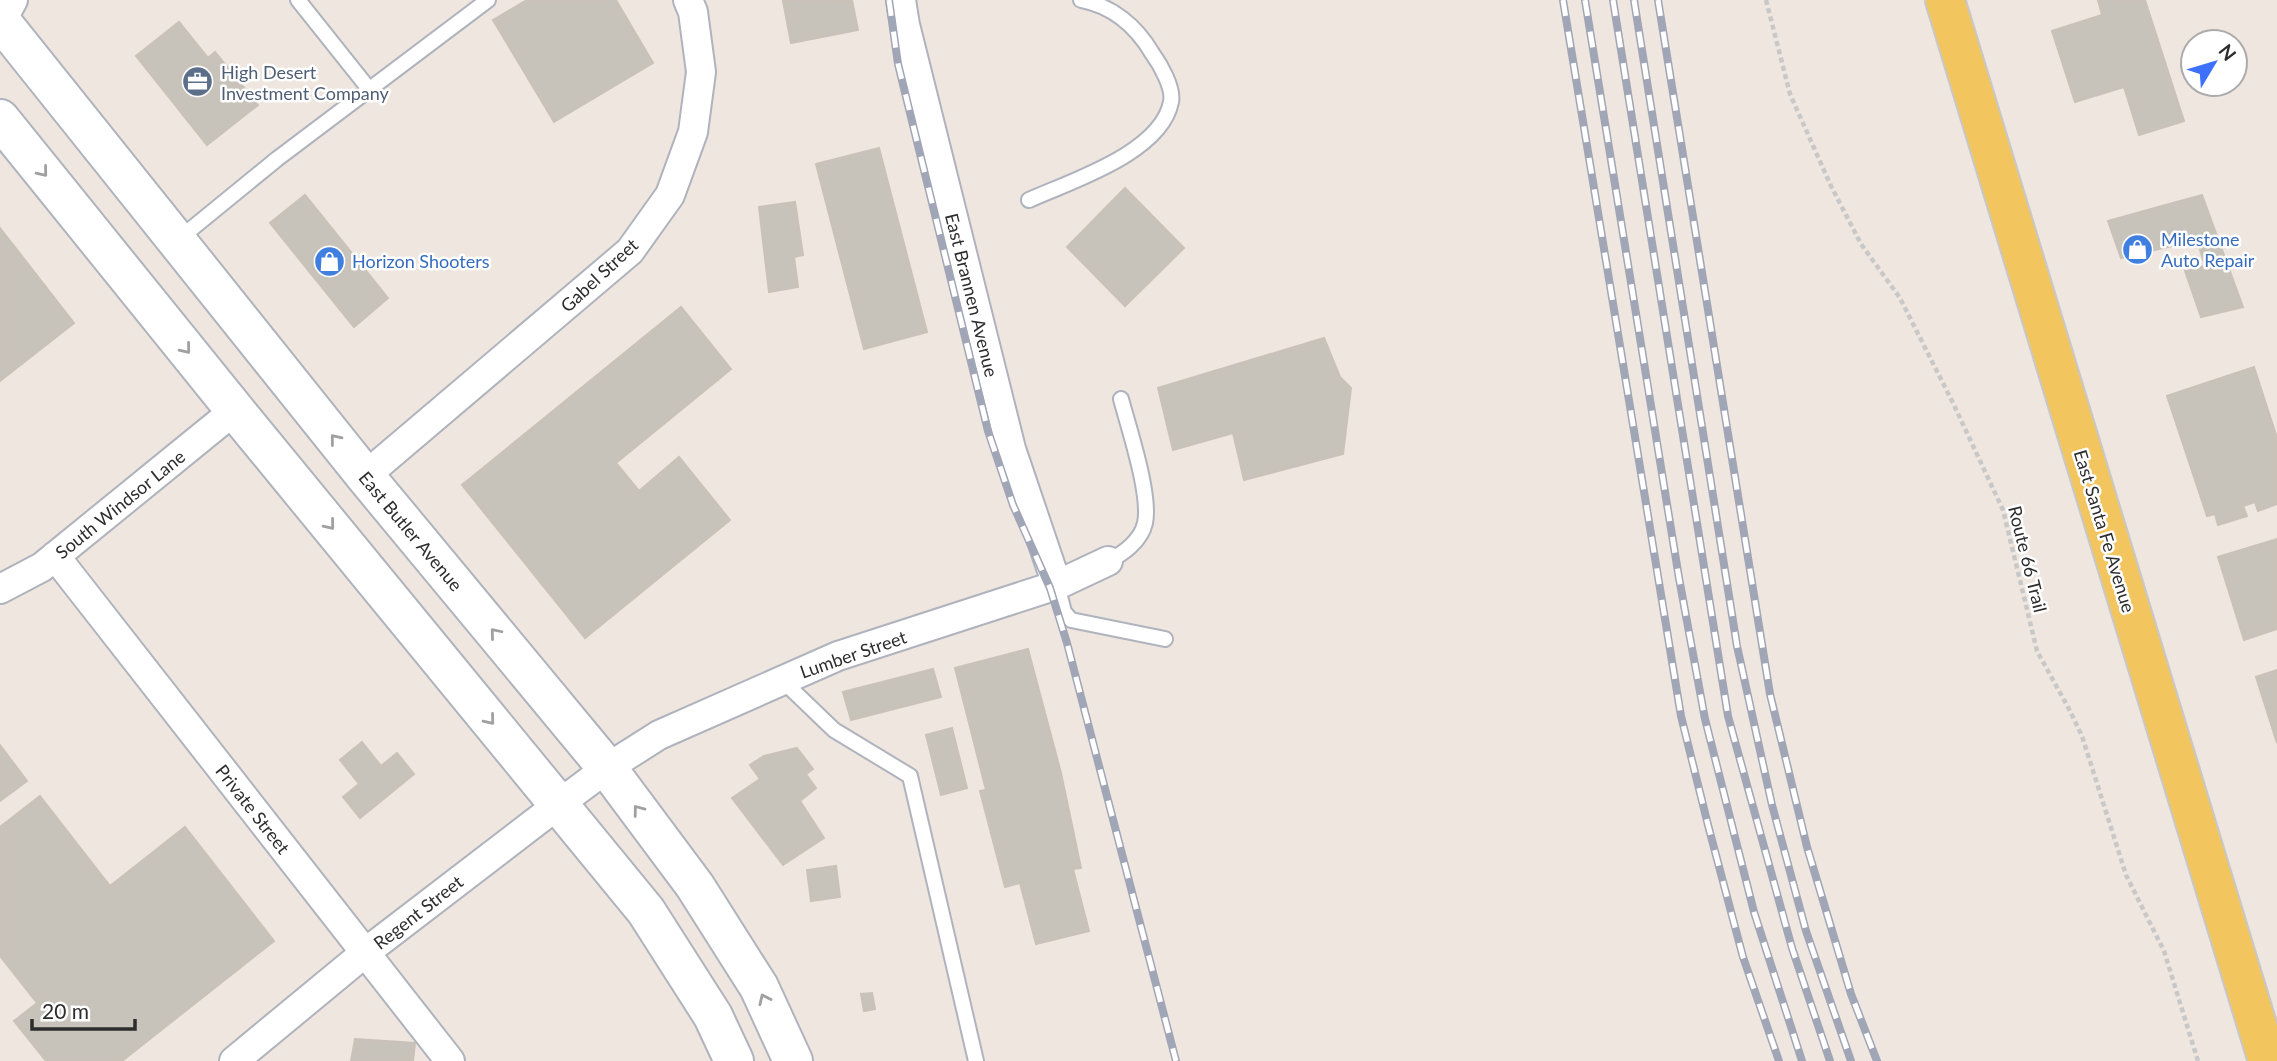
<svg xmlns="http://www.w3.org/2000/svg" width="2277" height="1061" viewBox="0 0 2277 1061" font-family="Lato,sans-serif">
<rect width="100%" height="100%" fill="#eee6df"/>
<path fill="#c7c2ba" stroke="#cac2b8" stroke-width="2" d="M527,0H616L653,63L554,122L493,20Z
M852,0L858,30L791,43L783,1Z
M2098,0H2145L2184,121L2139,135L2124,87L2075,102L2052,31L2102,15Z
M179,22L208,58L215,52L258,105L207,145L136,56Z
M879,148L927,332L864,349L816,164Z
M1125,188L1184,248L1125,306L1067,247Z
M305,195L388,298L354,327L270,223Z
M2202,195L2243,307L2201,317L2185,271L2205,266L2197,240L2121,258L2108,221Z
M795,202L803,255L794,257L798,287L769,292L759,207Z
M0,228L74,323L0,381Z
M681,307L731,369L616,463L639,491L679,457L730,520L585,638L462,485Z
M1324,338L1340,377L1351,388L1343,454L1244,480L1233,433L1173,450L1158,388Z
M2254,367L2277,438V504L2258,511L2255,502L2243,506L2247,516L2218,525L2215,514L2207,516L2167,396Z
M2277,539V629L2244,640L2218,557Z
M1028,649L1061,773L1081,868L1073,869L1089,931L1036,944L1020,883L1005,887L980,791L986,790L955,668Z
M933,669L941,697L851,720L843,692Z
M2277,670V743L2256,677Z
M952,728L967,788L941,795L926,735Z
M362,742L381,766L397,753L414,774L360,818L343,797L359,784L340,760Z
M0,745L27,781L0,801Z
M797,748L813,769L806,774L816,788L800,801L824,838L783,865L732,798L760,779L750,765L764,756Z
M40,796L110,886L185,827L274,941L122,1061H46L14,1021L37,1003L0,956V827Z
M836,866L840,897L811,901L807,870Z
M872,993L875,1009L864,1011L861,994Z
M355,1039L415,1043L413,1061H351Z"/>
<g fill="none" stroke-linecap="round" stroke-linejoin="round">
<defs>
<path id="lane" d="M298,0L369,89
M1029,200C1071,181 1161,153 1171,102C1174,88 1160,64 1152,53C1136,26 1112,6 1081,0
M179,239L277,159L488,0
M1108,561C1123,554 1141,541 1145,523C1151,495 1129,429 1121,399
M1057,585L1064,612L1071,620L1165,639
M782,680L834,730L910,776L976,1061"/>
<path id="street" d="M901,0L905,25L1011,449L1057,585
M1,22L13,0
M365,476L630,251L670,195L693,132L701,72L693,12L688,0
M55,556L450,1061
M0,589L42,567L235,410
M234,1061L366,952L559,804L607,768L659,735L838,656L1057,585L1108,561"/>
<path id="secondary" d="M0,20L365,476L607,768L695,886L759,987L793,1061
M0,119L235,410L646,911L713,1016L734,1061"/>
<path id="primary" d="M1945,0L2268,1061"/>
</defs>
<use href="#lane" stroke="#afb3bd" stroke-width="18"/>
<use href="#street" stroke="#afb3bd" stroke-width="32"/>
<use href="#secondary" stroke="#afb3bd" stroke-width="42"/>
<use href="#primary" stroke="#c8c8c8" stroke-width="42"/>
<path stroke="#c8c8c8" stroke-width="4.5" stroke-dasharray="5 3.5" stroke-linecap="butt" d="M1766,0L1790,94L1831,186L1861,244L1900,298L1953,403L2003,510L2037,651L2069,709L2082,736L2126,875L2164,951L2198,1061"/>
<use href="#lane" stroke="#fff" stroke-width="14"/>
<use href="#street" stroke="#fff" stroke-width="28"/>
<use href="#secondary" stroke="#fff" stroke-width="38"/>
<use href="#primary" stroke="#f3c55f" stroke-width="38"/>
<defs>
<path id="rail" d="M889,0L898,64L988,431L1013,505L1050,588L1067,643L1176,1061
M1563,0L1681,716L1708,825L1743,957L1779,1061
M1585,0L1679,578L1705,719L1754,912L1802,1061
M1613,0L1728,716L1792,948L1830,1061
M1634,0L1737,646L1772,805L1806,931L1851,1061
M1658,0L1770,694L1807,847L1851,994L1877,1061"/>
</defs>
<use href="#rail" stroke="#a1a6b7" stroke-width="8"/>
<use href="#rail" stroke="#fff" stroke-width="5" stroke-dasharray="16" stroke-linecap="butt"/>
</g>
<defs><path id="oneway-chevron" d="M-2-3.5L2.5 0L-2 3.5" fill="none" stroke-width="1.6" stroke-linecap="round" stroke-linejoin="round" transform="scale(1.75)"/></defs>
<g stroke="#a0a0a0">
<use href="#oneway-chevron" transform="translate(43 172) rotate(51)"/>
<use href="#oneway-chevron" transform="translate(186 349) rotate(51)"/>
<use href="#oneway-chevron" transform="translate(335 439) rotate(-129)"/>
<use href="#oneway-chevron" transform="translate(330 525) rotate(51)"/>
<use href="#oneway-chevron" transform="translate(495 633) rotate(-130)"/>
<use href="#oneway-chevron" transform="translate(490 720) rotate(51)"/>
<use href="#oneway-chevron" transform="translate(638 810) rotate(-127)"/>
<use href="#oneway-chevron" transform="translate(764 999) rotate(-115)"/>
</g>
<defs>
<symbol id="office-disc" viewBox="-11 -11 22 22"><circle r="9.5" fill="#5c6f8a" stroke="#fff"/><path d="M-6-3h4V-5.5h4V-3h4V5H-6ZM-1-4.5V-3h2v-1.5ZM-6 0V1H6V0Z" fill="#fff"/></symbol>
<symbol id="shop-disc" viewBox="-11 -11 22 22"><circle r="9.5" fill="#3f7fe0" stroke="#fff"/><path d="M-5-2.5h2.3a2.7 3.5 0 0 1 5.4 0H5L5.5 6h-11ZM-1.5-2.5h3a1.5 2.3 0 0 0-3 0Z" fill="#fff"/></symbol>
</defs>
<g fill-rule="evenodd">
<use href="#office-disc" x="180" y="64" width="35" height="35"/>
<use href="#shop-disc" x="2120" y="232" width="35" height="35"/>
<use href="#shop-disc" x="312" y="244" width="35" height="35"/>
</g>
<g text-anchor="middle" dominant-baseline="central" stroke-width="5" stroke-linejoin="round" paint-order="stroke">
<g font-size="18" fill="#4e5e75" stroke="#fff" text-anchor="start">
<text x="221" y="72">High Desert<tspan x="221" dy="21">Investment Company</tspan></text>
</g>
<g font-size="18" fill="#366cbe" stroke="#fff" text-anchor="start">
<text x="2161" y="239">Milestone<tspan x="2161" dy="21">Auto Repair</tspan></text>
<text x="352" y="261">Horizon Shooters</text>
</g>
<g font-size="18" fill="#2d2d2d" stroke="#fff">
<text transform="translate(599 275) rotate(-43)">Gabel Street</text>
<text transform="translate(972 295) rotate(76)">East Brannen Avenue</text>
<text transform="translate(120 504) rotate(-39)">South Windsor Lane</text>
<text transform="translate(411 531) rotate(50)">East Butler Avenue</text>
<text transform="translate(2105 531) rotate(73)">East Santa Fe Avenue</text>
<text transform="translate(2028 559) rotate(76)">Route 66 Trail</text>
<text transform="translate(853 654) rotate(-19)">Lumber Street</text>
<text transform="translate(253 809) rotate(52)">Private Street</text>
<text transform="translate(418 912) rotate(-38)">Regent Street</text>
</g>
</g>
<g transform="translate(2214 63) rotate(52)"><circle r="33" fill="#ffffff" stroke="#ababab" stroke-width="2"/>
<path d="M0-5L12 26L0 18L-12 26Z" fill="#3d70fd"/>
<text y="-10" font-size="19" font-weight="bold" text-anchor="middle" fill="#2d2d2d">N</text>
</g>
<path d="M32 1019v10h103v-10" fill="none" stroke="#2d2d2d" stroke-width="3.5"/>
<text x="42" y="1019" font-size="21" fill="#2d2d2d" stroke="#ffffff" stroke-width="5" paint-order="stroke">20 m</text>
</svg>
